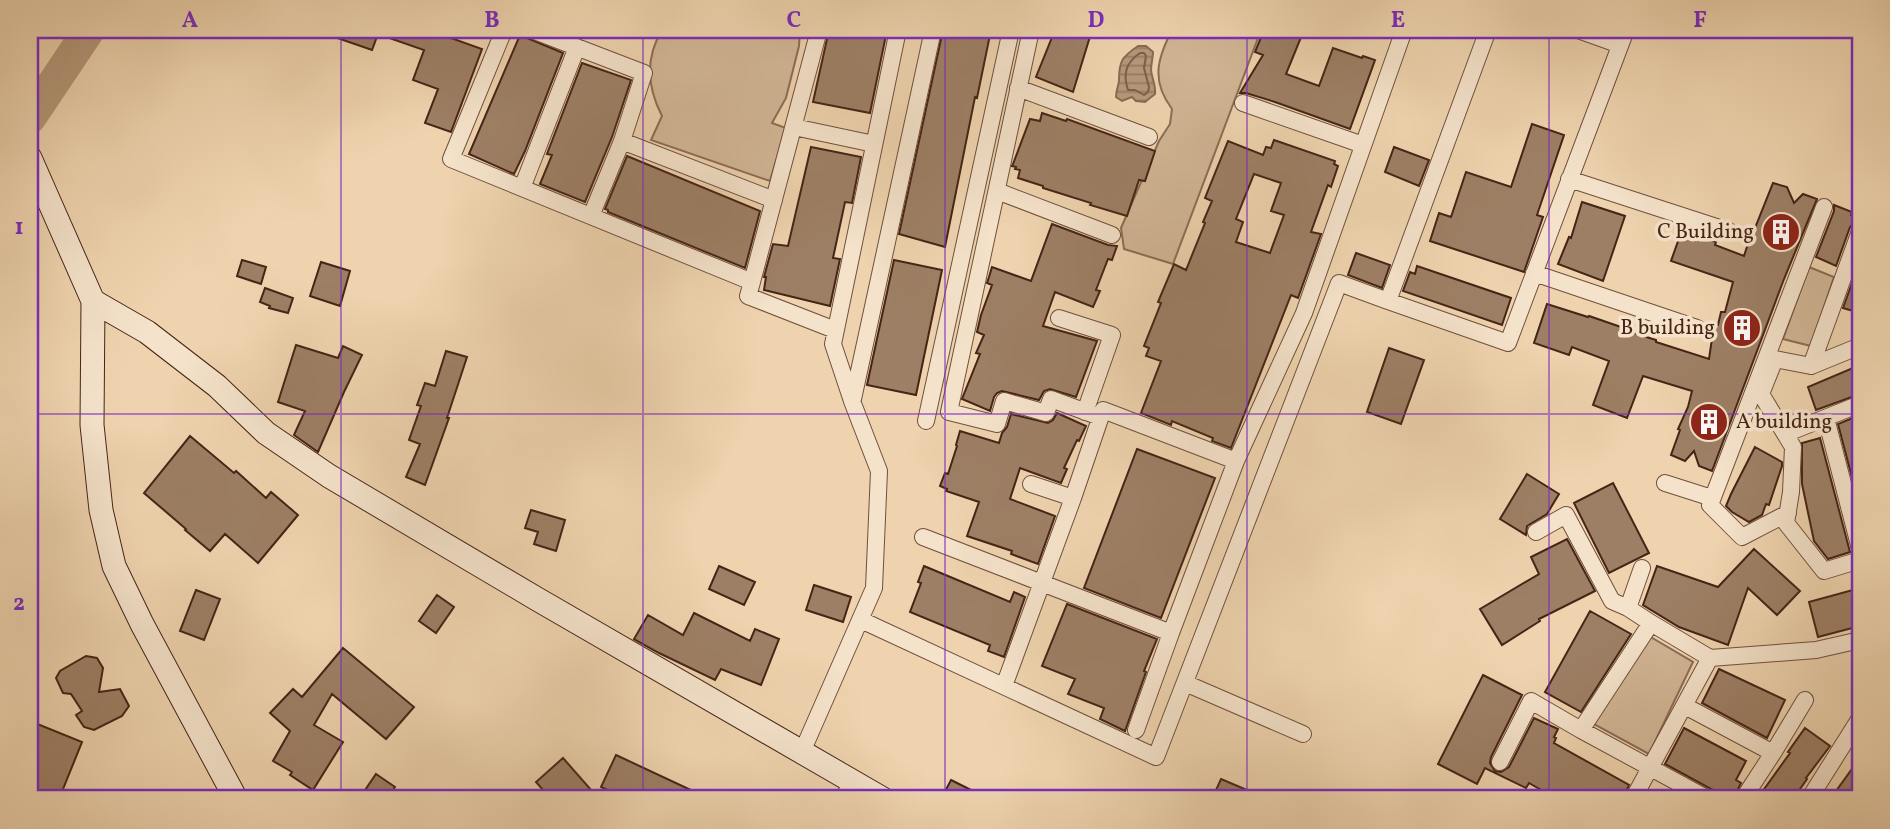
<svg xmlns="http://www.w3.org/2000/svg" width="1890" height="829" viewBox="0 0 1890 829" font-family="Vollkorn,serif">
<defs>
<pattern id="water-rules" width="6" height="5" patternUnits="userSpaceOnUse" patternTransform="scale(1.75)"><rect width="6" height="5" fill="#b5987a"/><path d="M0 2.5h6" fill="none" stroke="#957c63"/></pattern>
</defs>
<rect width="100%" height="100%" fill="#eed3ae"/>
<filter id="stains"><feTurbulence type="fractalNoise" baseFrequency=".00286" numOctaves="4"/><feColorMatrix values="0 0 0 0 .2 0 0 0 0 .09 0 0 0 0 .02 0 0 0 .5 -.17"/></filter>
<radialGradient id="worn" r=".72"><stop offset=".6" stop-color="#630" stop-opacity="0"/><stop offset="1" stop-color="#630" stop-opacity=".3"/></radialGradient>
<path fill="#d1b594" stroke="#8c6c55" stroke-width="2" d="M662,30H800L799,46L786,98L772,123L786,128L770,181L651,140L662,116C647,87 645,58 662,30Z
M1172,30H1261L1173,264L1124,249L1121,228L1159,141L1170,124L1172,109C1151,81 1157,59 1172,30Z
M1809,267L1834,277L1811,346L1783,339Z
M1649,636L1693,662L1649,754L1590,722Z"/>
<path fill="url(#water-rules)" stroke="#896a52" stroke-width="2" d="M1138,46H1146L1153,52C1153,58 1151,64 1151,70C1152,79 1156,85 1155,94L1145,102L1136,101L1132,97L1122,101L1116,97C1116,90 1119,85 1119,80C1119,61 1122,57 1138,46Z"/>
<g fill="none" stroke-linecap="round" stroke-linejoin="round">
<path stroke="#7e5e48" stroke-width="2" d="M1140,53H1144L1146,56L1144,68L1149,87L1148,92L1144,95L1135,90H1128C1123,75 1125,63 1140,53Z"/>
<path stroke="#b5987a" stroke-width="32" d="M30,118L89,30"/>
</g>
<path fill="#9d7f65" stroke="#462416" stroke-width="2" fill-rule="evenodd" d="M320,30H451L448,37L482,49L451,132L425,123L438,89L413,80L424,50L378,34L372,50L320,32Z
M829,30H887L870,113L813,102Z
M943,30H991L977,98L975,97L945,247L899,234Z
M1055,30H1092L1073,92L1036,77Z
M1264,30H1304L1286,74L1319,86L1333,48L1362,58L1363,56L1375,60L1350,129L1275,102L1246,93H1240L1263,55L1255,52Z
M520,35L563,53L525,151L514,174L469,154Z
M582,63L631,80L612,137L585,202L540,184L552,155L547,154Z
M1042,113L1066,121L1067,119L1155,151L1145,181L1139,180L1127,216L1090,205L1091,203L1043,188V186L1018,178L1020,170L1015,169L1016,167L1012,166L1013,164L1030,119L1040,121Z
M1532,124L1564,135L1537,215L1543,217L1524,272L1430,241L1439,213L1451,217L1466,172L1511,187Z
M1274,140L1335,161L1334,164L1338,166L1331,187L1328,185L1311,232L1321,234L1298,298L1291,295L1231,448L1212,441L1213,438L1172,421L1171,425L1141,413L1161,361L1146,356L1149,348L1144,346L1161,303L1158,302L1174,264L1186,270L1205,223L1203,222L1212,201L1205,198L1228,141L1263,155L1266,147L1271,148ZM1254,174L1281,183L1271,211L1284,215L1270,253L1236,242L1243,222L1236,219Z
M811,147L861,157L852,203L845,202L833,258L840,259L830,306L764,290L766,277H764L773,244L788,246Z
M1394,147L1429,160L1419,186L1385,172Z
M627,156L760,211L745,268L608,212V210L605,209Z
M1773,183L1787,187L1794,203L1803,194L1817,199L1784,279L1712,471L1699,466L1694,451L1685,461L1671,455L1680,430L1678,429L1688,407L1692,391L1643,376L1627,418L1593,405L1609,361L1572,347L1569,355L1534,343L1547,304L1588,317L1589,316L1621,327V329L1656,340V342L1709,359L1714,325H1718L1721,312H1725L1733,282L1671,261L1682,230L1716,242L1715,245L1744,256L1753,228H1755Z
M1582,202L1625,216L1603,281L1558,264L1569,237L1571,238Z
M1834,205L1852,212L1851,215L1859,219L1850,227L1836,266L1816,257L1834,211Z
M1052,224L1108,245L1117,246L1112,260L1108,259L1096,290L1100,291L1093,307L1055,292L1043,326L1097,341L1076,397L1050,389L1044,391L1039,400L1002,391L997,393L994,397L990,411L962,399L980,354L976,353L984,335L977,332L981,315L992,285L987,283L989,277L992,267L1031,281Z
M1356,253L1390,265L1382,288L1348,275Z
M242,260L266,267L261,284L237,276Z
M894,260L942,270L916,395L867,385Z
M1860,261V313L1843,308Z
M321,262L350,271L340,306L310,296Z
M1417,266L1511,298L1502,325L1403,291L1410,272L1415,274Z
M265,288L293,298L288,313L269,308L270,306L260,302Z
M296,345L338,358L343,346L362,355L344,392L318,452L294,435L305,411L278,402Z
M1389,348L1424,360L1401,424L1367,412Z
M446,351L467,357L447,418H449L425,485L406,477L420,444L409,440L421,406L417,405L425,383L435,386Z
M1860,365V394L1816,410L1808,387Z
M1057,413L1086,426L1079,441L1077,440L1064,468L1067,469L1061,483L1020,468L1010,499L1055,516L1038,564L1011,554L1012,551L967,536L979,502L946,491L947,489L940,486L945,473L948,474L957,446L956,445L960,431L999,443L1002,433L1007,427L1011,414L1048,423L1053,420Z
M1860,415V508L1838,424Z
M190,436L234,473L236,471L266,498L271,492L298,515L258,563L225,534L210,551L185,530L186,529L144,493Z
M1820,438L1850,552L1828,559L1814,541L1802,484V443Z
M1755,447L1782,462V466L1769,505L1766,504L1762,515L1749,522L1732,512L1726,506L1731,494Z
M1137,449L1215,478L1161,618L1084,588Z
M1527,474L1559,494L1547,514L1527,526L1526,535L1500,519Z
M1613,483L1649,553L1609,573L1574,503Z
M531,510L565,520L556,551L534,544L538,532L525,528Z
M1567,539L1595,591L1539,619L1540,621L1502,645L1480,609L1539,574L1531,557Z
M1754,549L1800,591L1777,615L1748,588L1728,645L1679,627L1643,605L1657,566L1718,587Z
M719,566L755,582L744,605L709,589Z
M924,566L1010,602L1014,592L1025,597L1004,657L988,651L990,645L910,612L921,583L918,582Z
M814,585L851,597L843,622L806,610Z
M1860,588V626L1818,637L1809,602Z
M196,590L220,599L204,640L180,631Z
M437,595L454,607L436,633L419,621Z
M1067,604L1157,639L1144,671L1146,672L1125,731L1100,719L1104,708L1068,694L1075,679L1042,666Z
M1590,611L1631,634L1581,712L1545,692Z
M694,613L750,641L755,629L779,639L761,685L721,669L715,680L659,653L634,639L648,615L683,635Z
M343,648L414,707L386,739L332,694L314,725L343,742L313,790L290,775L292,772L273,761L290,731L270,713L293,689L302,697Z
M86,656L97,658L103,668L99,692L120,689L129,706L122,716L94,730L84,727L76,715L82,711L71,694L63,693L56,678L60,671Z
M1719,669L1785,700L1767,738L1702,703Z
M1483,675L1522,695L1491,757L1490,763L1495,771L1501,772L1509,767L1534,718L1558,729L1554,737L1556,738L1554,743L1629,785L1623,799H1557L1529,783L1526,788L1485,768L1477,784L1438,764Z
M30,721L82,742L59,799H40L30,795Z
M1684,728L1746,761L1736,780L1741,783L1733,799H1720L1713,790L1665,764Z
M1805,728L1830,746L1806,778L1807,779L1793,799H1757L1790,753L1788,752Z
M616,755L710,799H627L601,787Z
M563,758L599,799H551L536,782Z
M1852,769L1860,775V799H1847L1836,791Z
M376,774L395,787L387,799H359Z
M1221,779L1268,799H1212Z
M951,780L989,799H941Z"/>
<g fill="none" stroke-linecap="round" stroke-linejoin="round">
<defs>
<path id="street" d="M504,30L451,159L752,282L819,30
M532,30L644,73L622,141L774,200
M1031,30L949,412L997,424L1004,401L1046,413L1051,399L1100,417
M1578,30L1620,45
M1018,88L1149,137
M1243,103L1363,145
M794,127L874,144
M1569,179L1729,231
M522,188L577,47
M997,191L1112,235
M591,216L622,141
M1534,273L1697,328
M752,282L748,296L835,330
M1388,301L1508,343L1626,30
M1059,318L1112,335L1085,412
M1860,346L1811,366L1775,359L1761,394L1793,447L1791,492L1786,523L1824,571L1860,560
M1811,366L1860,231
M853,399L933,30
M1826,418L1860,549
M926,421L1011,30
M1785,434L1860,404
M1665,483L1712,498
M1031,484L1073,498
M1788,513L1742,537L1710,505L1824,207
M1536,532L1566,515L1612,601L1628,608L1651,623
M923,537L1171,633L1136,730
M1628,608L1642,568
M861,620L1156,757L1339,283L1388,301L1488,30
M1171,633L1236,461L1304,313L1404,30
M1185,683L1303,734
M1004,686L1073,498L1103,410L1236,461
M1685,706L1773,753L1805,700
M802,752L874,588L879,471L852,401L833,344L898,30
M1500,762L1531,701L1581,730
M843,799L852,781
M1633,799L1710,658
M1708,799L1581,730L1651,623L1710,658L1816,650L1860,640
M1743,799L1773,753
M1809,799L1860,718"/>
<path id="secondary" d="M30,158L93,301L147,332L217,386L266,433L329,476L537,599L883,799
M93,301L92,425L101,510L114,566L142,624L236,799"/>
</defs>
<use href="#street" stroke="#70503c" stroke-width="18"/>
<use href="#secondary" stroke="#462416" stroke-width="25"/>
<use href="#street" stroke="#f4e2ca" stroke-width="16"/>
<use href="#secondary" stroke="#f4e2ca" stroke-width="23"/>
</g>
<path fill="none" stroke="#7b2cbf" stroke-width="2" stroke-opacity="0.55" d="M341,30V799M643,30V799M945,30V799M1247,30V799M1549,30V799M30,414H1860"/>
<defs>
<symbol id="building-disc" viewBox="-11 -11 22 22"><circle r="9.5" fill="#8f2418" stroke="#f4e2ca"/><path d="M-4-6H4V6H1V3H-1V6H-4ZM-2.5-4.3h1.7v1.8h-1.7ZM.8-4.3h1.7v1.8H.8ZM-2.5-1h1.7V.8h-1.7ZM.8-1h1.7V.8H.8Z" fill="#fff"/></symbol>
</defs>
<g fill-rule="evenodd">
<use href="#building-disc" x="1759" y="210" width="44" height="44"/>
<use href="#building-disc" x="1720" y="306" width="44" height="44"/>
<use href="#building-disc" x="1687" y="400" width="44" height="44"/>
</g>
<g text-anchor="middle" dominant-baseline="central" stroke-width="7" stroke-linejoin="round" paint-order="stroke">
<g font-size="21" fill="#462416" stroke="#f4e2ca" text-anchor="end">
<text x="1754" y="232">C Building</text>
<text x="1715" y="328">B building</text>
<text x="1736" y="422" text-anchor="start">A building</text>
</g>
</g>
<rect width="1890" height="829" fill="none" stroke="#eed3ae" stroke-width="77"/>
<rect x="38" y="38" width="1814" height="752" fill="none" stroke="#7b2cbf" stroke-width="2.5"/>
<g font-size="23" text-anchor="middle" font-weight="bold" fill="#7b2cbf">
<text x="190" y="27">A</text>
<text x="492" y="27">B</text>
<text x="794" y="27">C</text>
<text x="1096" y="27">D</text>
<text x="1398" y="27">E</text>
<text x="1700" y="27">F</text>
<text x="19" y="234">1</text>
<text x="19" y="610">2</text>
</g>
<rect width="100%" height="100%" filter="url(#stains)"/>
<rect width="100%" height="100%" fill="url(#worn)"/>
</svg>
